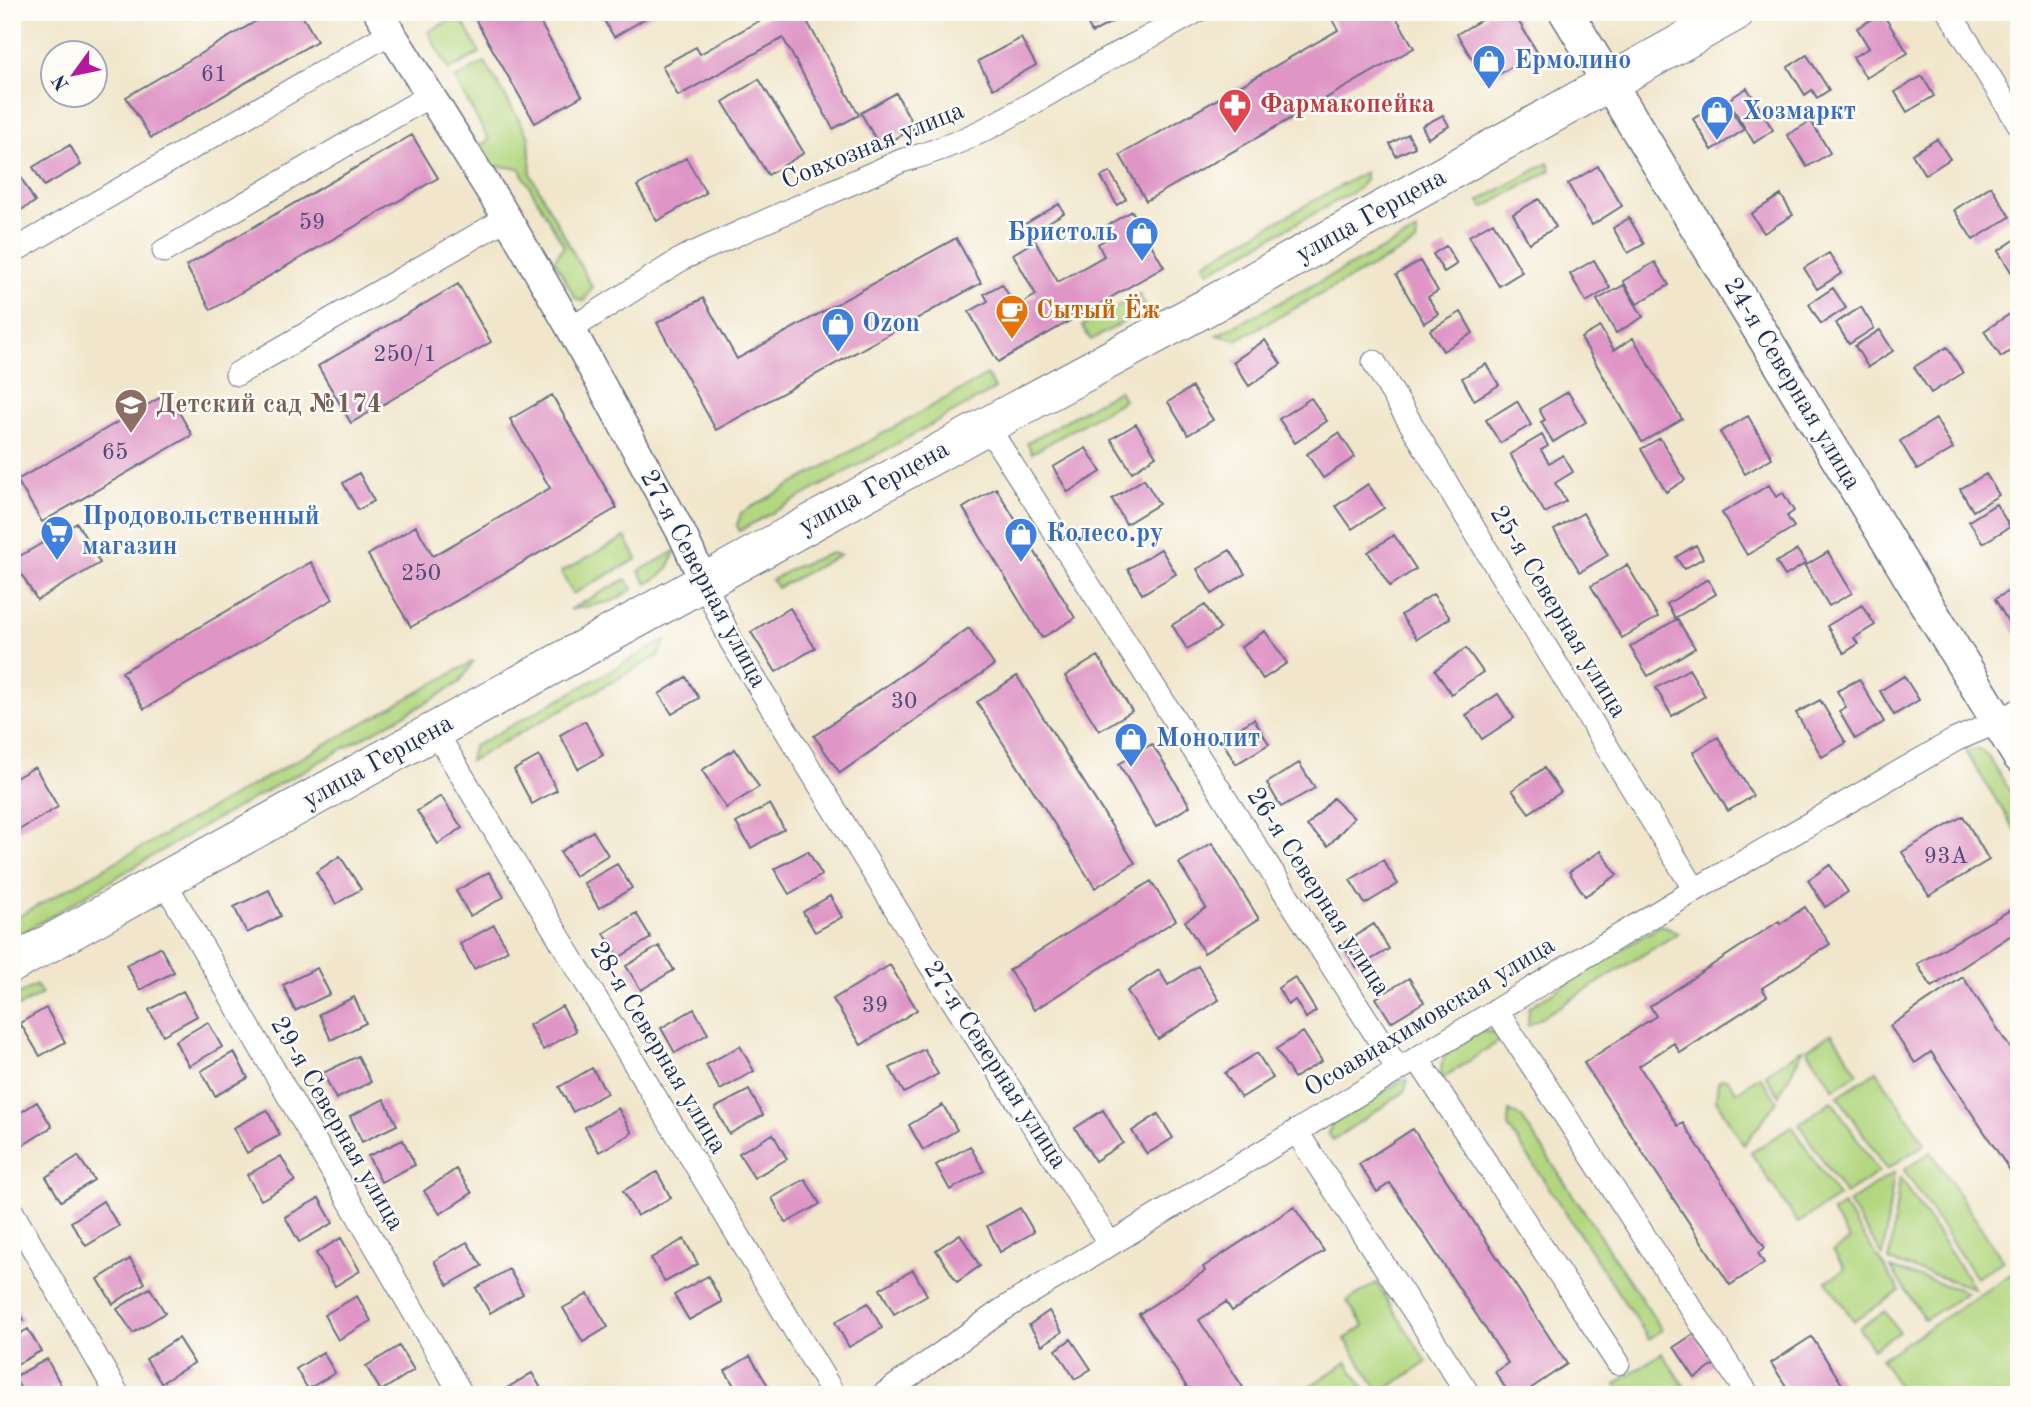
<svg xmlns="http://www.w3.org/2000/svg" width="2031" height="1407" viewBox="0 0 2031 1407" font-family="'Old Standard TT',serif">
<rect width="100%" height="100%" fill="#fdfcf7"/>
<filter id="ink" filterUnits="userSpaceOnUse"><feTurbulence type="fractalNoise" baseFrequency=".0143" numOctaves="2"/><feDisplacementMap in="SourceGraphic" scale="14" xChannelSelector="R" yChannelSelector="G"/><feConvolveMatrix kernelMatrix="1 2 1 2 8 2 1 2 1" color-interpolation-filters="sRGB"/></filter>
<filter id="wash" filterUnits="userSpaceOnUse"><feTurbulence type="fractalNoise" baseFrequency=".00686" numOctaves="4" result="noise"/><feDisplacementMap in="SourceGraphic" scale="28" xChannelSelector="R" yChannelSelector="G"/><feGaussianBlur stdDeviation="1.57" result="paint"/><feColorMatrix in="noise" values="0 0 0 0 0 0 0 0 0 0 0 0 0 0 0 0 0 1.4 0 .05"/><feComposite in="paint" operator="in"/></filter>
<g filter="url(#wash)">
<rect width="100%" height="100%" fill="#f1e6cb"/>
<path fill="#b3d780" stroke="#67836f" stroke-width="2" d="M459,15L480,53L449,70L428,32Z
M485,62L529,137L531,175L592,287L584,301L576,299L554,260L564,246L519,168L485,165L475,148L489,140L455,79Z
M1548,163L1551,170L1483,208L1479,201Z
M1365,172V180L1358,189L1209,272L1204,263Z
M1417,231L1416,243L1236,340L1217,335Z
M1139,294L1147,309L1091,340L1082,326Z
M987,375L995,389L739,531L737,525L741,513Z
M1119,390L1124,400L1032,453L1027,443Z
M625,537L637,559L573,594L561,572Z
M675,551C669,571 664,574 647,584L639,571Z
M831,553L840,555L777,588L772,580L793,568Z
M626,579L633,589L613,601L569,610Z
M666,640L658,656L470,761L473,747Z
M474,661L460,682L433,699L205,825L12,939V920Z
M1975,749L1982,751L1988,756L2019,806V836L1966,752Z
M1661,925L1678,933L1528,1026L1529,1007Z
M36,985L42,994L12,1010V998Z
M1480,1031L1491,1032L1504,1038L1442,1079C1435,1052 1461,1044 1480,1031Z
M1832,1033L1858,1073L1834,1089L1807,1049Z
M1804,1048L1779,1095L1765,1074Z
M1877,1071L1925,1144L1887,1169L1838,1096Z
M1760,1076L1777,1101L1744,1145L1716,1100L1718,1082L1722,1079H1727L1737,1092Z
M1408,1080L1404,1092L1333,1140L1328,1133L1332,1124L1401,1081Z
M1832,1101L1879,1172L1845,1194L1799,1124Z
M1509,1111L1522,1118L1662,1330L1649,1339L1508,1126Z
M1792,1126L1838,1197L1798,1223L1751,1153Z
M1931,1152L2003,1261L1976,1278L1904,1170Z
M1894,1172L1883,1256L1848,1203Z
M1900,1177L1974,1288L1889,1261Z
M1843,1205L1900,1291L1854,1321L1827,1281L1845,1269L1833,1251L1850,1240L1832,1212Z
M1891,1268L1967,1292L1925,1320Z
M2011,1274L2019,1285V1391L2013,1395H1904L1881,1359Z
M1376,1283L1427,1362L1380,1393L1345,1339L1364,1326L1347,1301Z
M1885,1311L1899,1332L1873,1349L1859,1328Z
M1662,1353L1690,1395H1624L1616,1384Z
M1347,1362L1368,1395H1315L1310,1386Z"/>
<g id="blocks">
<path fill="#df96c6" d="M272,12H300L317,41L151,138L126,97Z
M471,12H534L582,96L535,123Z
M610,12H656L614,37L602,17Z
M775,12H802L859,115L833,129L783,38L678,96L662,66L696,47L700,54Z
M1081,12H1130L1092,33Z
M1328,12H1393L1414,48L1146,201L1120,155L1338,30Z
M1485,12H1513L1537,52L1486,82L1457,34L1488,16Z
M1882,13L1908,53L1866,78L1853,57L1869,48L1857,28Z
M1021,38L1036,65L993,89L978,61Z
M1807,55L1829,90L1817,98L1812,90L1805,95L1788,67Z
M1922,76L1934,96L1907,112L1895,92Z
M759,79L804,153L768,175L723,102Z
M1747,88L1773,130L1754,143L1728,100Z
M896,93L915,128L880,147L861,113Z
M1724,99L1744,130L1712,150L1693,119Z
M1443,115L1449,126L1428,138L1422,126Z
M1811,121L1830,153L1807,167L1787,135Z
M1408,134L1415,147L1396,156L1390,144Z
M412,135L438,178L211,310L186,266Z
M1937,139L1950,159L1925,175L1912,154Z
M70,145L81,165L44,186L33,167Z
M686,158L706,193L657,221L637,186Z
M12,162L35,202L12,215Z
M1598,166L1622,206L1592,225L1568,184Z
M1110,172L1126,199L1117,205L1101,177Z
M1991,186L2010,217L1973,240L1954,210Z
M1781,195L1793,215L1764,233L1751,214Z
M1539,199L1556,227L1529,243L1513,214Z
M1059,204L1064,213L1027,235L1022,226Z
M1132,211L1164,267L998,362L969,312L988,301L984,294L1002,284L1016,307L1036,295L1013,254L1035,241L1058,282L1104,256L1098,244L1110,237L1104,227Z
M1629,218L1644,244L1628,253L1613,228Z
M1493,222L1522,272L1499,286L1469,236Z
M2019,237V284L1998,251Z
M956,238L981,283L716,430L657,323L703,298L737,359Z
M1446,246L1457,264L1444,272L1433,254Z
M1829,253L1842,273L1817,289L1804,268Z
M1594,260L1610,288L1586,302L1570,274Z
M1420,261L1438,291L1428,297L1438,314L1424,323L1396,275Z
M1655,262L1669,285L1637,304L1623,281Z
M458,284L491,342L351,423L318,366Z
M1624,285L1643,317L1616,333L1597,300Z
M1833,288L1846,308L1821,324L1809,304Z
M1861,307L1874,328L1849,344L1836,323Z
M2019,308V345L2001,357L1984,331Z
M1461,312L1473,333L1443,351L1430,330Z
M1600,327L1614,350L1633,338L1682,419L1642,442L1581,338Z
M1880,330L1893,351L1868,367L1855,346Z
M1265,340L1281,364L1249,386L1233,362Z
M1947,347L1963,373L1931,393L1914,367Z
M1486,364L1499,385L1474,400L1462,378Z
M1192,387L1213,420L1188,435L1168,402Z
M1568,392L1586,422L1553,442L1541,422L1545,420L1539,409Z
M168,393L192,435L42,522L17,480Z
M552,395L617,508L411,627L368,555L416,526L433,556L550,488L510,419Z
M1311,398L1327,421L1295,443L1279,419Z
M1517,401L1531,425L1500,443L1486,420Z
M1748,416L1772,458L1745,474L1720,432Z
M1936,419L1953,449L1917,470L1900,441Z
M1136,424L1156,456L1132,472L1111,439Z
M1339,433L1355,457L1323,478L1307,454Z
M1542,435L1548,446L1541,450L1549,463L1563,455L1573,472L1555,483L1566,501L1545,513L1510,454Z
M1660,438L1685,480L1666,492L1641,449Z
M1086,448L1101,472L1068,492L1053,467Z
M359,473L374,501L358,510L343,483Z
M1986,474L1999,495L1973,511L1960,489Z
M1144,479L1159,504L1126,524L1112,499Z
M1368,484L1384,508L1352,529L1336,506Z
M1769,485L1776,497L1783,493L1794,511L1787,516L1794,527L1747,555L1722,513Z
M996,488L1075,618L1042,638L963,508Z
M1996,504L2010,527L1983,543L1969,521Z
M1583,513L1608,555L1580,572L1554,530Z
M77,523L100,563L37,600L13,560Z
M1394,535L1416,569L1390,586L1368,552Z
M1696,545L1703,558L1684,569L1676,557Z
M1161,549L1176,574L1142,594L1128,569Z
M1230,550L1245,574L1212,594L1197,569Z
M1797,550L1806,563L1785,576L1776,562Z
M1828,552L1852,593L1829,606L1805,566Z
M311,562L333,599L144,709L122,672Z
M1627,565L1658,617L1622,638L1591,586Z
M1708,579L1716,594L1675,618L1667,604Z
M2019,585V632L2015,634L1995,599Z
M1433,594L1450,618L1417,639L1401,615Z
M1205,605L1220,629L1187,649L1172,625Z
M1862,605L1875,625L1854,638L1858,644L1844,653L1827,626Z
M790,608L815,648L776,672L751,632Z
M1677,619L1695,648L1648,676L1630,647Z
M969,628L994,665L840,773L814,736Z
M1265,631L1287,663L1263,679L1241,647Z
M1466,648L1483,672L1451,694L1435,670Z
M1098,656L1132,711L1099,731L1065,676Z
M1689,669L1705,696L1672,716L1656,688Z
M1017,676L1135,863L1095,888L977,702Z
M1904,676L1919,700L1894,715L1880,691Z
M686,677L699,698L672,714L659,694Z
M1859,679L1884,722L1855,739L1839,711L1846,707L1837,691Z
M1498,694L1514,718L1482,739L1466,715Z
M1820,700L1846,743L1822,757L1796,713Z
M1254,719L1269,744L1236,764L1221,739Z
M585,721L603,755L578,769L560,735Z
M1718,737L1753,796L1728,811L1693,752Z
M1152,744L1190,806L1156,827L1119,764Z
M735,749L759,787L726,808L702,770Z
M539,756L557,790L532,804L514,770Z
M1299,763L1315,788L1281,807L1267,783Z
M35,767L58,807L12,834V780Z
M1544,768L1561,792L1529,813L1512,790Z
M441,796L462,828L438,844L417,811Z
M1333,798L1354,818L1328,846L1307,826Z
M770,804L784,829L751,848L736,823Z
M1963,816L1989,860L1929,896L1902,852Z
M593,831L608,855L575,876L560,852Z
M1212,843L1259,919L1204,953L1185,921L1206,908L1179,863Z
M808,851L822,875L789,894L774,869Z
M1601,851L1617,875L1585,896L1569,872Z
M340,856L361,889L336,904L316,872Z
M1383,860L1398,884L1365,904L1350,880Z
M617,864L632,888L599,908L584,883Z
M1830,865L1848,892L1825,907L1808,880Z
M489,872L504,897L470,916L456,891Z
M1151,881L1176,920L1034,1010L1009,970Z
M269,890L281,916L247,933L234,907Z
M830,896L842,917L815,932L803,912Z
M2019,905V930L1932,987L1917,964Z
M1805,907L1830,944L1762,988L1767,996L1680,1053L1674,1043L1639,1066L1678,1126L1683,1123L1765,1248L1758,1253L1764,1263L1730,1285L1584,1063L1656,1016L1650,1006L1779,921L1780,924Z
M636,913L651,938L618,958L604,933Z
M1374,924L1389,949L1357,968L1342,944Z
M494,925L508,950L474,969L460,944Z
M659,946L674,970L641,990L626,966Z
M160,947L174,972L140,990L126,965Z
M890,965L917,1010L861,1045L833,999Z
M1198,966L1219,1000L1158,1039L1127,991L1159,970L1168,985Z
M317,968L330,994L295,1011L283,985Z
M1295,977L1316,1011L1306,1018L1295,1000L1288,1005L1278,988Z
M1963,977L2019,1061V1184L1931,1052L1915,1063L1890,1026Z
M1409,978L1424,1002L1391,1022L1376,998Z
M183,991L197,1016L163,1035L149,1010Z
M354,997L366,1023L331,1040L319,1014Z
M562,1006L576,1031L543,1050L529,1025Z
M46,1008L65,1042L40,1056L20,1023Z
M694,1009L708,1034L675,1053L661,1028Z
M208,1022L222,1047L189,1066L175,1041Z
M1303,1032L1322,1061L1294,1078L1276,1049Z
M740,1046L754,1071L720,1090L706,1065Z
M924,1049L938,1074L904,1093L890,1068Z
M234,1052L248,1078L215,1096L201,1071Z
M1257,1053L1273,1078L1241,1098L1225,1073Z
M358,1056L371,1082L336,1099L323,1073Z
M592,1068L607,1093L573,1112L559,1087Z
M749,1090L763,1115L729,1134L715,1108Z
M384,1099L397,1125L362,1142L350,1116Z
M37,1102L52,1127L20,1147L12,1135V1118Z
M943,1105L957,1130L923,1150L909,1125Z
M618,1108L632,1133L599,1152L585,1127Z
M267,1110L280,1135L247,1153L233,1128Z
M1103,1110L1123,1143L1095,1161L1075,1128Z
M1158,1114L1173,1138L1147,1154L1132,1131Z
M1413,1129L1567,1364L1521,1395H1510L1495,1372L1508,1363L1390,1183L1377,1192L1359,1164Z
M773,1134L787,1159L754,1178L739,1153Z
M403,1140L415,1165L381,1182L368,1156Z
M970,1146L984,1171L950,1190L936,1165Z
M78,1156L94,1180L61,1201L46,1177Z
M281,1156L295,1181L261,1200L247,1175Z
M456,1169L472,1193L440,1214L424,1191Z
M657,1172L671,1198L637,1216L623,1191Z
M805,1179L820,1204L786,1223L772,1198Z
M319,1198L333,1223L299,1242L285,1217Z
M103,1201L119,1226L86,1246L71,1222Z
M1294,1207L1324,1251L1232,1311L1226,1302L1199,1320L1248,1395H1192L1139,1314L1205,1271L1203,1267Z
M1020,1208L1034,1232L1000,1252L987,1226Z
M960,1234L980,1266L957,1282L936,1250Z
M341,1238L360,1271L335,1286L316,1253Z
M684,1239L698,1264L665,1282L651,1258Z
M467,1242L482,1266L448,1285L434,1261Z
M130,1259L145,1283L113,1304L98,1279Z
M509,1269L523,1294L490,1313L476,1288Z
M913,1270L927,1295L894,1314L880,1289Z
M708,1276L722,1302L689,1320L674,1295Z
M150,1288L165,1313L133,1333L117,1309Z
M588,1294L608,1327L583,1342L563,1308Z
M357,1296L371,1321L338,1340L324,1315Z
M12,1300L24,1320L12,1326Z
M868,1303L882,1328L849,1347L835,1322Z
M1049,1311L1062,1332L1042,1345L1029,1325Z
M28,1329L41,1351L12,1367V1338Z
M1694,1334L1714,1365L1695,1378L1674,1347Z
M1811,1337L1813,1339L1849,1395H1792L1771,1363Z
M178,1338L194,1363L161,1383L146,1359Z
M1071,1339L1091,1369L1075,1379L1056,1350Z
M399,1346L414,1370L381,1391L366,1366Z
M323,1352L335,1373L308,1389L296,1369Z
M750,1356L770,1389L760,1395H740L725,1371Z
M47,1359L61,1385L43,1395H24L14,1377Z
M532,1373L545,1395H511L507,1388Z"/>
</g>
</g>
<g filter="url(#ink)">
<use href="#blocks" fill-opacity="0" stroke="#666f84" stroke-width="2"/>
<g fill="none" stroke-linecap="round" stroke-linejoin="round">
<defs>
<path id="minor" d="M1949,12L2019,124
M164,251L429,96
M12,252L390,33
M571,329L683,258L901,161C969,144 1014,114 1073,79C1113,55 1155,35 1195,12
M1374,362L1499,571L1695,890
M237,374L507,218
M987,426L1398,1069
M704,582L731,641L946,990L1110,1244
M435,731L834,1395
M164,881L462,1395
M1496,1010L1748,1395
M1417,1058L1618,1363
M1296,1131L1469,1395
M12,1212L118,1395
M883,1395L1005,1308L1695,890L1955,740L1998,722L2019,710"/>
<path id="tertiary" d="M378,12L507,218L571,329L683,536L704,582"/>
<path id="secondary" d="M1566,12L2019,756"/>
<path id="primary" d="M12,964L1012,412L1207,307L1736,12"/>
</defs>
<use href="#minor" stroke="#666f84" stroke-width="25"/>
<use href="#tertiary" stroke="#666f84" stroke-width="31"/>
<use href="#secondary" stroke="#666f84" stroke-width="36"/>
<use href="#primary" stroke="#666f84" stroke-width="39"/>
<use href="#minor" stroke="#fff" stroke-width="23"/>
<use href="#tertiary" stroke="#fff" stroke-width="28"/>
<use href="#secondary" stroke="#fff" stroke-width="33"/>
<use href="#primary" stroke="#fff" stroke-width="37"/>
</g>
</g>
<defs>
<symbol id="shop-pin" viewBox="-11 -11 22 30"><path d="M0 17L-7.5 6A9.5 9.5 0 1 1 7.5 6Z" fill="#3f7fe0" stroke="#fdfcf7"/><path d="M-5-2.5h2.3a2.7 3.5 0 0 1 5.4 0H5L5.5 6h-11ZM-1.5-2.5h3a1.5 2.3 0 0 0-3 0Z" fill="#fff"/></symbol>
<symbol id="pharmacy-pin" viewBox="-11 -11 22 30"><path d="M0 17L-7.5 6A9.5 9.5 0 1 1 7.5 6Z" fill="#e0444e" stroke="#fdfcf7"/><path d="M-2-6h4v4h4v4h-4v4h-4v-4h-4v-4h4Z" fill="#fff"/></symbol>
<symbol id="cafe-pin" viewBox="-11 -11 22 30"><path d="M0 17L-7.5 6A9.5 9.5 0 1 1 7.5 6Z" fill="#e8710a" stroke="#fdfcf7"/><path d="M-5.5-4.5H6V0H3Q3 3.5 0 3.5H-2.5Q-5.5 3.5-5.5 0ZM3-3.2v2h1.7v-2ZM-6 4.5H4V6H-6Z" fill="#fff"/></symbol>
<symbol id="school-pin" viewBox="-11 -11 22 30"><path d="M0 17L-7.5 6A9.5 9.5 0 1 1 7.5 6Z" fill="#8d6e63" stroke="#fdfcf7"/><path d="M0-5L7-2L0 1L-7-2ZM-4 1L0 2.5L4 1V4Q0 6-4 4Z" fill="#fff"/></symbol>
<symbol id="supermarket-pin" viewBox="-11 -11 22 30"><path d="M0 17L-7.5 6A9.5 9.5 0 1 1 7.5 6Z" fill="#3f7fe0" stroke="#fdfcf7"/><path d="M-6-5.5h2.5l.6 2H6L4.5 2H-2.5L-4.4-4H-6ZM-1.5 3.2a1.3 1.3 0 1 0 .1 0ZM3 3.2a1.3 1.3 0 1 0 .1 0Z" fill="#fff"/></symbol>
</defs>
<g fill-rule="evenodd">
<use href="#shop-pin" x="1470" y="42" width="38" height="52"/>
<use href="#pharmacy-pin" x="1216" y="86" width="38" height="52"/>
<use href="#shop-pin" x="1698" y="93" width="38" height="52"/>
<use href="#shop-pin" x="1123" y="214" width="38" height="52"/>
<use href="#cafe-pin" x="993" y="292" width="38" height="52"/>
<use href="#shop-pin" x="819" y="305" width="38" height="52"/>
<use href="#school-pin" x="112" y="386" width="38" height="52"/>
<use href="#supermarket-pin" x="38" y="513" width="38" height="52"/>
<use href="#shop-pin" x="1002" y="515" width="38" height="52"/>
<use href="#shop-pin" x="1112" y="720" width="38" height="52"/>
</g>
<g text-anchor="middle" dominant-baseline="central" stroke-width="5" stroke-linejoin="round" paint-order="stroke">
<g font-size="23" fill="#4c4978">
<text x="214" y="74">61</text>
<text x="312" y="222">59</text>
<text x="405" y="354">250/1</text>
<text x="115" y="452">65</text>
<text x="421" y="573">250</text>
<text x="904" y="701">30</text>
<text x="1946" y="856">93А</text>
<text x="875" y="1005">39</text>
</g>
<g font-size="26" font-weight="bold" fill="#366cbe" stroke="#fdfcf7" text-anchor="start">
<text x="1514" y="61">Ермолино</text>
<text x="1742" y="112">Хозмаркт</text>
<text x="1118" y="233" text-anchor="end">Бристоль</text>
<text x="862" y="324">Ozon</text>
<text x="82" y="517">Продовольственный<tspan x="82" dy="30">магазин</tspan></text>
<text x="1046" y="534">Колесо.ру</text>
<text x="1156" y="739">Монолит</text>
</g>
<g font-size="26" font-weight="bold" fill="#be3a42" stroke="#fdfcf7" text-anchor="start">
<text x="1260" y="105">Фармакопейка</text>
</g>
<g font-size="26" fill="#1b2f5e" stroke="#fdfcf7">
<text transform="translate(873 146) rotate(-22)">Совхозная улица</text>
<text transform="translate(1371 216) rotate(-29)">улица Герцена</text>
<text transform="translate(1792 384) rotate(59)">24-я Северная улица</text>
<text transform="translate(874 488) rotate(-29)">улица Герцена</text>
<text transform="translate(703 579) rotate(62)">27-я Северная улица</text>
<text transform="translate(1558 612) rotate(59)">25-я Северная улица</text>
<text transform="translate(378 762) rotate(-29)">улица Герцена</text>
<text transform="translate(1318 892) rotate(57)">26-я Северная улица</text>
<text transform="translate(1430 1017) rotate(-31)">Осоавиахимовская улица</text>
<text transform="translate(658 1048) rotate(59)">28-я Северная улица</text>
<text transform="translate(995 1065) rotate(57)">27-я Северная улица</text>
<text transform="translate(337 1124) rotate(60)">29-я Северная улица</text>
</g>
<g font-size="26" font-weight="bold" fill="#c56008" stroke="#fdfcf7" text-anchor="start">
<text x="1036" y="311">Сытый Ёж</text>
</g>
<g font-size="26" font-weight="bold" fill="#785e54" stroke="#fdfcf7" text-anchor="start">
<text x="156" y="405">Детский сад №174</text>
</g>
</g>
<rect width="2031" height="1407" fill="none" stroke="#fdfcf7" stroke-width="42"/>
<g transform="translate(74 74) rotate(237)"><circle r="33" fill="#fdfcf7" stroke="#a3aaba" stroke-width="2"/>
<path d="M0-5L12 26L0 18L-12 26Z" fill="#b5179e"/>
<text y="-10" font-size="19" font-weight="bold" text-anchor="middle" fill="#1b2f5e">N</text>
</g>
</svg>
